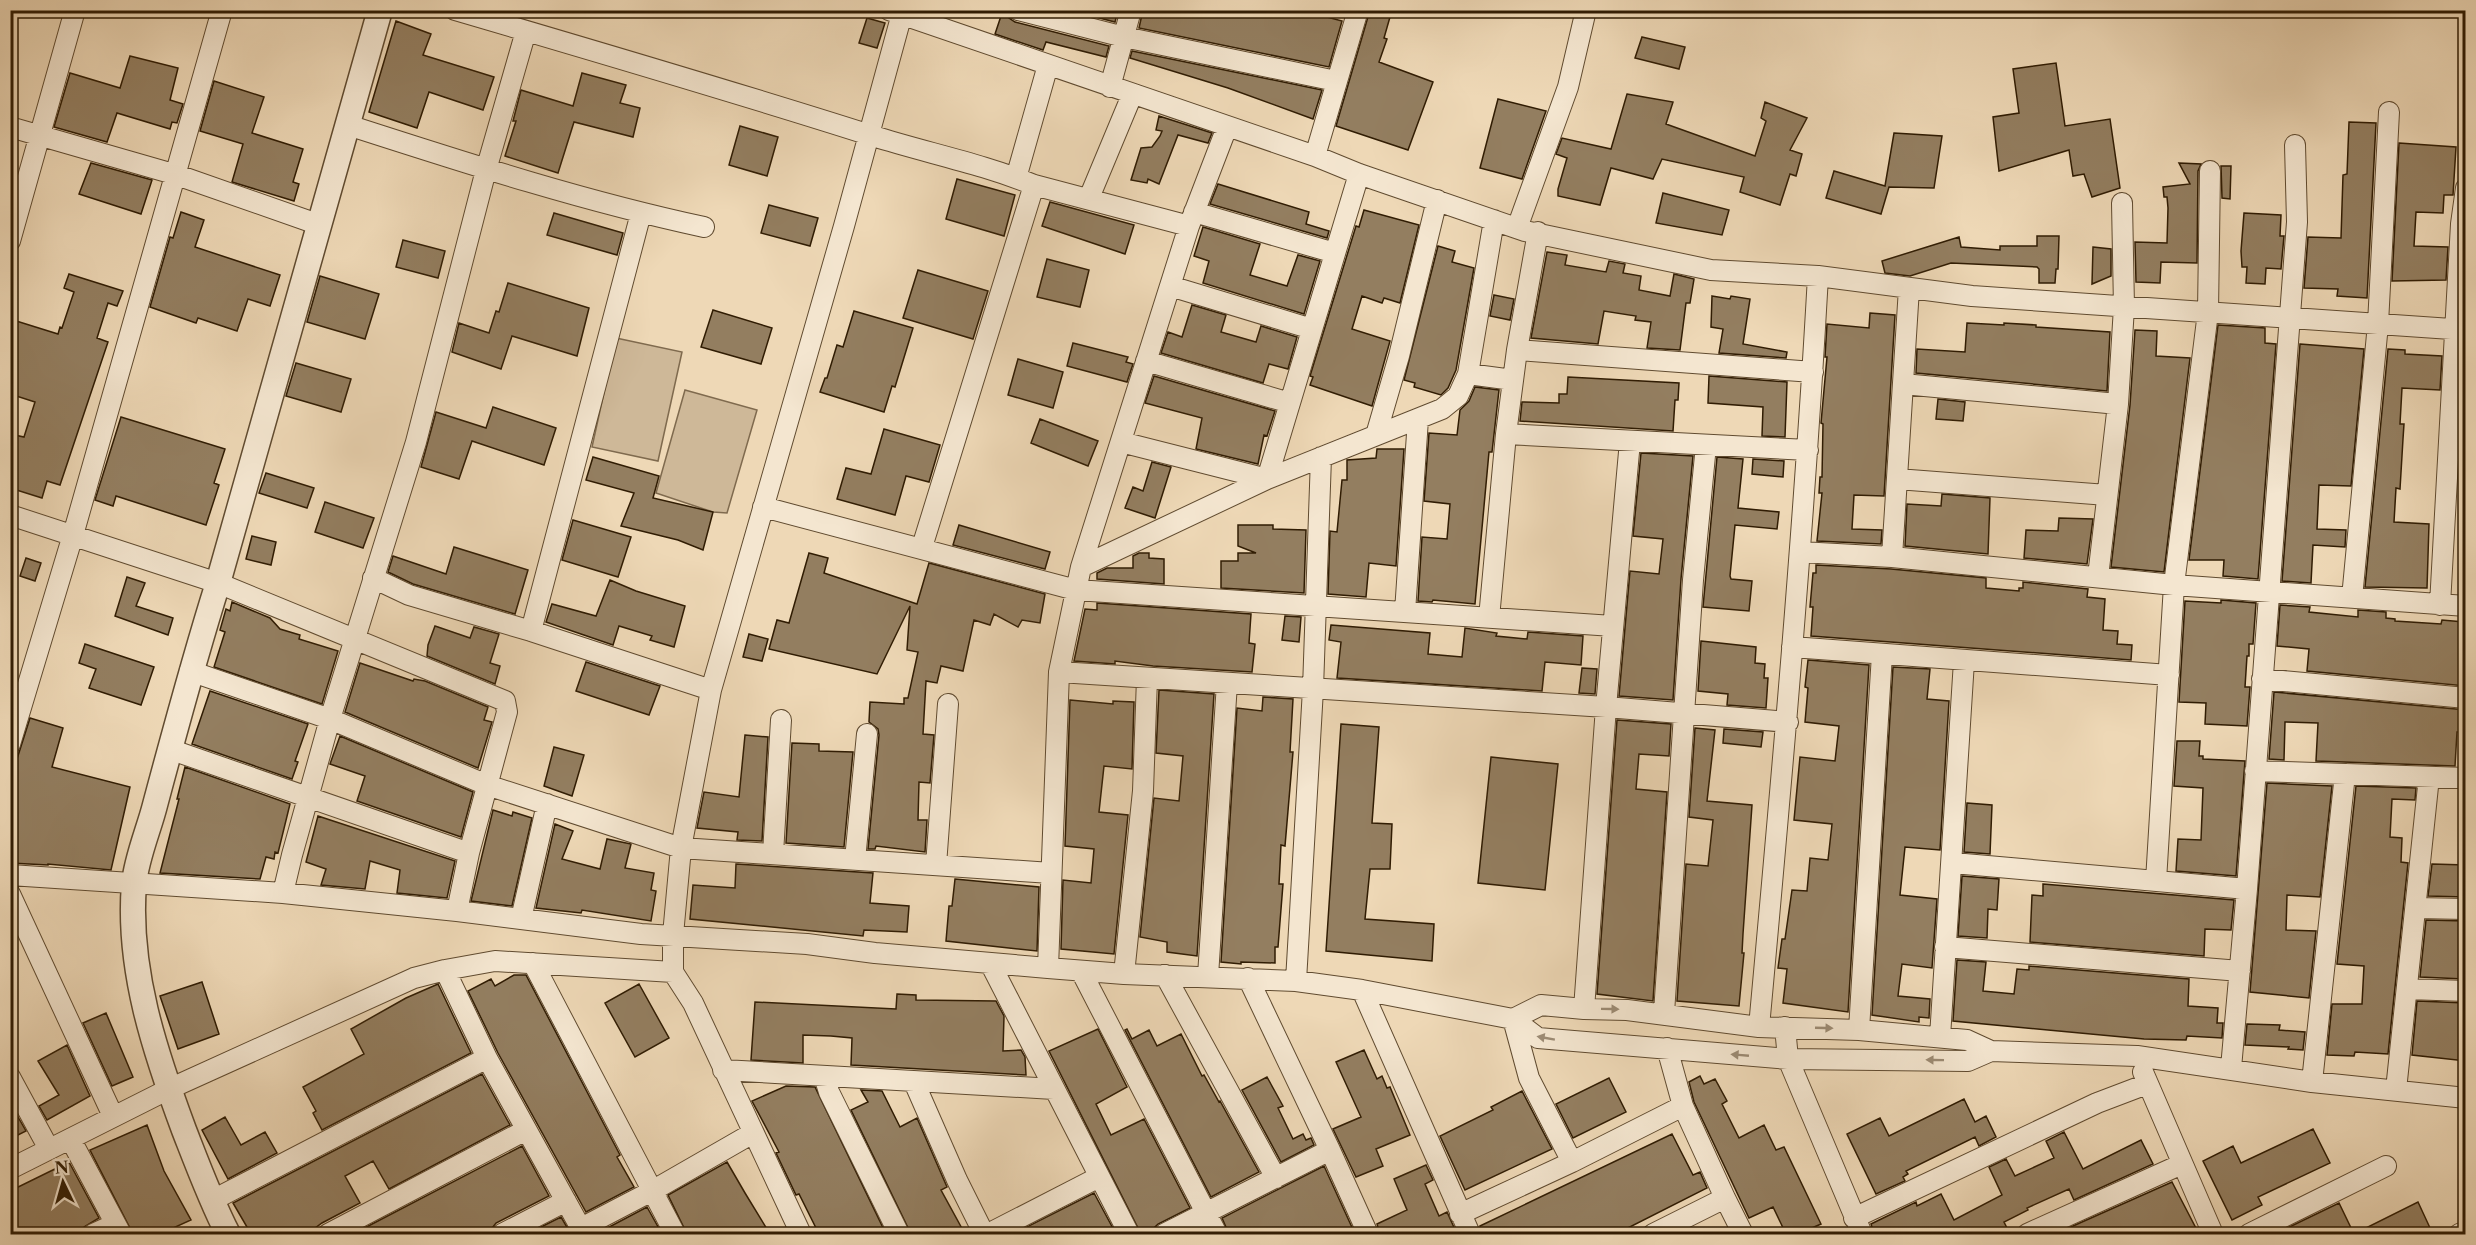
<svg xmlns="http://www.w3.org/2000/svg" width="2476" height="1245" viewBox="0 0 2476 1245" font-family="'Libre Caslon Text',serif">
<rect width="100%" height="100%" fill="#eed8b6"/>
<filter id="stains"><feTurbulence type="fractalNoise" baseFrequency=".00333" numOctaves="4"/><feColorMatrix values="0 0 0 0 .2 0 0 0 0 .09 0 0 0 0 .02 0 0 0 .5 -.17"/></filter>
<radialGradient id="worn" r=".72"><stop offset=".6" stop-color="#630" stop-opacity="0"/><stop offset="1" stop-color="#630" stop-opacity=".3"/></radialGradient>
<path fill="#ceb898" stroke="#7f6a4e" stroke-width="1.5" d="M616,338L682,352L658,461L592,447Z
M685,390L757,410L727,513L713,512L656,493Z"/>
<path fill="#937e60" stroke="#301c03" stroke-width="1.5" d="M1003,10H1006L1009,18L1015,22L1109,46L1106,57L1046,42L1043,50L995,34Z
M1069,10H1118L1115,22Z
M1143,10H1301L1342,21L1329,67L1139,28Z
M1370,10H1392L1384,38L1387,39L1379,62L1433,82L1408,150L1336,126Z
M867,18L885,23L877,48L859,43Z
M396,21L431,34L423,55L494,77L483,110L429,92L417,128L369,112Z
M1642,37L1685,47L1679,69L1635,58Z
M1132,51L1322,90L1313,119L1228,88L1130,58Z
M130,56L178,68L170,100L183,104L177,123L172,122L170,129L117,113L107,142L54,127L70,73L120,88Z
M2056,63L2065,126L2110,119L2120,188L2092,197L2084,174L2073,176L2069,150L1999,171L1993,117L2019,113L2013,69Z
M582,73L626,85L620,103L640,108L633,137L574,122L558,173L505,156L516,121H513L521,90L573,106Z
M214,81L264,97L252,133L303,149L293,182L299,184L294,201L232,182L243,144L200,131Z
M1627,94L1673,102L1666,124L1755,156L1766,121L1761,118L1765,102L1807,118L1790,150L1802,154L1796,176L1790,174L1780,205L1740,192L1744,177L1662,159L1653,179L1611,168L1600,205L1558,196V189L1567,158L1556,154L1562,138L1611,149Z
M1498,99L1546,111L1522,179L1480,168Z
M1159,116L1212,133L1208,143L1178,135L1159,184L1148,179L1147,183L1131,180L1141,148L1152,147L1160,136L1162,131L1156,130Z
M2349,122L2376,123L2367,298L2337,296L2338,289L2304,288L2308,237L2341,238L2343,175L2347,174Z
M740,126L778,137L767,176L729,165Z
M1894,133L1942,136L1934,188L1889,187L1881,214L1826,198L1834,171L1885,186Z
M2399,143L2456,147L2453,195H2444L2443,213L2416,212L2414,246L2448,247L2446,280L2392,281Z
M91,163L152,180L141,214L79,194Z
M2179,163L2201,164L2198,171L2197,263L2161,262L2160,283L2136,282L2135,242L2167,243L2168,208L2167,197H2164L2163,187L2190,184Z
M2221,166H2231L2230,199L2222,198Z
M957,179L1015,195L1004,236L946,219Z
M1218,184L1309,212L1306,224L1329,231L1327,238L1210,204Z
M1663,193L1729,210L1722,235L1656,223Z
M1050,202L1134,225L1125,254L1042,226Z
M769,205L818,218L810,246L761,233Z
M1364,210L1419,225L1400,303L1384,298L1382,303L1362,296L1352,329L1390,341L1372,406L1310,385L1313,377L1310,376L1356,226L1359,227Z
M181,212L204,220L195,247L280,275L270,306L248,299L237,331L198,318L196,323L150,307L170,237L173,238Z
M554,213L623,233L617,255L547,235Z
M2244,213L2281,215L2280,236H2284L2281,269L2266,268L2265,284L2246,283L2247,267H2242L2241,251Z
M1203,227L1260,244L1250,275L1287,286L1298,255L1320,261L1304,314L1203,283L1209,261L1194,256Z
M2037,236H2059L2058,269H2056L2055,283H2039V269L2037,267L1951,263L1910,276L1885,273L1882,261L1959,237L1961,247L2000,250V246H2037Z
M403,240L445,251L438,278L396,267Z
M1438,246L1455,251L1452,262L1474,268L1456,370L1448,388L1441,395L1414,387L1415,383L1404,380Z
M2093,247L2111,249V276L2092,284Z
M1547,252L1567,255L1565,265L1606,272L1609,261L1625,264L1623,273L1641,276L1639,290L1670,296L1674,274L1694,279L1690,303H1686L1680,350L1647,348L1651,322L1635,320L1636,316L1604,311L1598,344L1531,338Z
M1047,259L1089,270L1080,307L1037,297Z
M918,270L988,291L973,339L903,318Z
M69,274L123,291L117,306L108,303L97,338L108,342L60,485L47,481L42,498L10,488V434L24,437L35,402L10,394V319L58,334L60,327L62,328L74,292L64,288Z
M320,276L379,294L365,339L307,322Z
M508,283L589,308L577,356L512,336L501,369L452,352L459,323L489,333L496,311L499,312Z
M1494,295L1514,299L1510,320L1490,316Z
M1712,296L1730,299L1731,296L1750,299L1743,344L1787,352L1786,358L1719,353L1723,329L1711,327Z
M1192,305L1226,315L1221,332L1256,342L1261,326L1297,337L1288,369L1269,364L1263,383L1161,353L1168,332L1182,337Z
M713,310L772,328L761,364L701,347Z
M854,311L913,328L895,387L892,386L884,412L820,392L825,378H827L837,345L843,347Z
M1870,313L1895,315L1884,496L1854,495L1852,529L1882,530L1881,544L1817,541L1822,493H1819L1820,477H1822L1823,424L1821,423L1827,357H1825L1827,324L1869,328Z
M1967,323L2004,325V323L2036,325V327L2110,332L2107,391L1916,373L1917,349L1965,352Z
M2218,325L2265,328V343L2276,344L2258,579L2223,576L2224,560H2189Z
M2135,330L2157,331L2156,356L2190,358L2164,572L2111,567L2130,405Z
M1073,343L1128,357L1126,362L1133,364L1127,382L1067,366Z
M2300,344L2364,349L2351,486L2319,485L2317,529L2346,530L2345,547L2313,545L2311,583L2282,581Z
M2388,349L2405,350V354L2442,356L2440,390L2402,388L2400,424H2404L2403,439L2400,489L2396,488L2394,522L2429,524L2427,588L2365,587Z
M1018,359L1063,372L1053,408L1008,395Z
M296,363L351,379L341,412L286,396Z
M1154,376L1275,411L1267,436L1264,435L1258,464L1196,449L1202,418L1145,403Z
M1709,376L1787,382L1785,437L1762,436L1763,407L1708,403Z
M1568,377L1679,383L1678,400H1675L1673,431L1520,421L1522,402L1559,403V394H1567Z
M1475,387L1499,390L1492,452H1489L1475,604L1433,600L1432,602L1418,601L1422,537L1447,539L1450,504L1424,501L1429,433L1457,435L1460,410L1469,401Z
M1938,399L1965,402L1963,421L1936,419Z
M493,407L556,428L544,465L472,441L459,479L421,467L436,412L486,428Z
M121,417L225,449L214,483L219,485L206,525L116,496L113,506L95,500Z
M1040,419L1098,441L1088,466L1031,443Z
M884,429L940,445L929,482L906,476L895,515L837,499L846,468L871,474Z
M1377,449H1404L1396,566L1369,563L1366,597L1328,594L1330,531L1337,532L1342,480H1347V460L1376,458Z
M1641,453L1693,456L1681,579L1673,700L1619,696L1630,571L1659,574L1663,539L1633,536Z
M593,457L659,476L653,498L713,512L703,550L678,540L621,526L634,493L586,480Z
M1717,457L1743,459L1738,508L1779,512L1777,529L1735,525L1730,576L1731,579L1752,581L1749,611L1703,607Z
M1753,459L1784,461L1783,477L1752,474Z
M1152,462L1171,467L1155,518L1125,508L1133,487L1143,491Z
M266,473L314,488L307,508L259,493Z
M1942,494L1990,498L1988,554L1905,546L1907,504L1941,506Z
M325,502L374,518L363,548L315,532Z
M2059,518L2093,519L2087,564L2024,558L2026,530L2058,531Z
M573,520L631,537L618,577L562,560Z
M959,525L1050,552L1045,569L953,545Z
M1238,525H1273V529L1306,530L1304,593L1221,588V561H1238V553H1256L1238,546Z
M252,536L276,542L271,565L246,559Z
M454,547L528,570L515,614L413,584L388,572L393,556L446,574Z
M809,553L828,558L824,573L917,604L929,563L1045,594L1040,623L1022,620L1018,627L994,614L990,625L974,620L963,671L941,666L937,683L926,681L923,734L934,735L930,783L919,782L918,820H927L925,852L876,846L875,849H868L879,735L878,729L869,722L870,702L904,704V698H908L918,652L907,650L910,606L877,674L769,649L777,620L789,623Z
M1139,553H1149V558L1164,559V584L1097,579V573L1107,568H1133V556Z
M26,558L41,563L35,581L20,576Z
M1816,565L1891,569L1986,578V588L2019,591V588H2023V582L2088,589L2087,597L2105,599L2103,630L2118,631L2117,644L2132,645L2131,660L1811,636L1813,607H1810L1813,573H1816Z
M127,577L145,583L136,606L173,618L168,635L115,616Z
M610,580L636,591L685,606L674,647L650,640L652,636L619,626L613,645L546,622L552,604L596,616Z
M2221,600L2256,603L2253,644H2249V656H2247L2245,687H2250L2247,726L2205,724L2206,703L2179,702L2185,601L2221,603Z
M232,602L270,618L280,629L300,635L299,639L338,651L322,704L214,667L225,632L220,630L226,609L230,611Z
M1097,603L1251,614L1249,643L1255,644L1252,672L1153,666L1115,661V664L1074,661L1085,609L1097,610Z
M2280,605L2310,607L2309,612L2358,617V610L2386,612V618L2395,619V621L2441,624L2442,620L2464,622L2466,686L2307,671L2309,649L2277,646Z
M1285,616L1301,617L1299,642L1282,640Z
M1331,625L1430,633L1428,654L1462,657L1465,628L1497,633L1496,636L1527,639L1528,632L1583,636L1581,665L1545,662L1542,691L1337,678L1341,642L1329,640Z
M435,626L470,638L474,627L499,634L490,663L500,666L495,684L427,656L428,645Z
M749,634L768,639L762,661L743,657Z
M1701,641L1756,647L1755,663L1765,664L1764,678H1768L1766,708L1727,705L1728,694L1698,691Z
M85,644L154,667L141,705L89,688L96,669L79,663Z
M1808,660L1869,665L1848,1012L1783,1003L1787,969L1778,968L1782,939H1785L1792,890L1807,891L1810,858L1828,860L1832,824L1794,820L1800,757L1835,761L1839,726L1805,722L1808,688L1805,687Z
M586,662L660,686L649,715L576,691Z
M360,663L413,681L414,679L425,681L488,707L484,720L492,722L478,768L345,712Z
M1893,667L1930,669L1927,699L1949,701L1940,850L1905,847L1900,895L1937,899L1932,968L1902,964L1898,996L1930,999L1929,1018L1919,1017V1022L1872,1015Z
M1582,668L1597,669L1595,694L1579,693Z
M1159,690L1214,694L1197,956L1167,952V942L1140,937L1154,798L1179,801L1183,756L1156,753Z
M210,691L308,724L295,761L298,762L292,779L192,744Z
M2274,692L2466,710V732H2457L2455,766L2316,761L2318,723L2285,722L2284,760L2269,759Z
M1263,697L1293,699L1290,752H1293L1285,846L1281,845L1279,884H1283L1278,947H1275V963L1241,962V964L1221,962L1237,708L1262,711Z
M1070,700L1113,704V701L1134,702L1132,769L1104,766L1099,812L1128,815L1114,954L1061,949L1063,880L1091,883L1094,849L1065,846Z
M30,718L63,728L52,767L130,787L111,870L48,864V865L10,863V781Z
M1617,720L1671,724L1669,756L1639,754L1636,789L1667,792L1653,1001L1597,994Z
M1341,724L1379,727L1372,823L1392,824L1390,869H1370L1365,919L1434,924L1432,961L1326,951Z
M1695,728L1715,730L1707,801L1752,805L1743,934L1742,953H1744L1739,1006L1677,1001L1686,864L1708,866L1713,820L1689,817Z
M1724,729L1763,732L1761,747L1723,743Z
M745,735L768,737L762,841L737,840L738,832L697,828L704,792L739,797Z
M340,736L473,792L461,837L357,801L365,776L330,764Z
M2177,741H2200L2199,756H2203V759L2245,761L2236,876L2176,871L2178,839L2201,840L2203,788L2174,786Z
M792,743L819,744V751L853,752L844,847L786,843Z
M554,747L584,755L572,796L544,786Z
M1491,757L1558,764L1545,890L1478,883Z
M185,767L290,804L278,853L275,852L274,859L266,857L260,879L160,873L179,799H177Z
M2267,783L2332,786L2320,897L2287,895L2286,930L2316,931L2309,998L2250,992Z
M2356,786L2416,788L2415,800L2392,799L2390,837L2402,838L2401,862L2408,863L2388,1054L2355,1052L2354,1056L2327,1055L2332,1004H2362L2364,966L2337,964Z
M1967,803L1992,805L1990,854L1964,852Z
M493,810L512,816L513,812L532,818L512,906L471,901Z
M318,816L455,861L447,898L397,893L400,870L370,861L365,889L321,885L326,869L306,862Z
M555,824L573,831L562,859L600,869L607,839L631,844L625,868L654,873L651,890L656,891L651,921L582,910L581,913L536,908Z
M736,864L873,873L870,903L909,906L907,932L864,930L863,936L690,919L693,885L735,888Z
M2432,864L2466,865V897L2428,896Z
M1962,876L1999,879L1997,910L1988,909L1987,938L1958,936Z
M955,879L1039,887L1037,951L946,941L949,906H952Z
M2043,884L2234,900L2231,930L2205,929L2204,956L2030,942L2032,895L2043,896Z
M2426,920L2466,921L2464,979L2420,977Z
M1957,960L1986,962L1983,991L2014,994L2017,969L2029,970V966L2189,979L2188,1006L2218,1008L2217,1023H2223L2222,1038L2187,1036L2186,1040L2144,1039L1953,1021Z
M514,975H526L620,1155L617,1157L634,1187L586,1212L498,1053L468,991L491,979L495,986Z
M202,982L219,1034L178,1049L160,996Z
M438,984L471,1053L322,1130L313,1113L316,1111L303,1087L364,1054L351,1029L406,998Z
M639,984L669,1038L635,1057L605,1003Z
M897,994L916,995V1000L996,1001L1004,1016L1003,1051L1021,1050L1025,1057L1026,1075L851,1065L852,1038L831,1036L803,1035V1063L751,1060L755,1002L896,1009Z
M2417,1001L2466,1003L2463,1027H2466V1061L2412,1055Z
M106,1013L133,1077L112,1086L83,1023Z
M2247,1024L2280,1025L2279,1030L2305,1032L2303,1050L2288,1049L2289,1047L2245,1045Z
M1098,1029L1127,1087L1096,1104L1111,1135L1144,1119L1190,1208L1158,1224L1154,1228L1152,1234H1141L1049,1051Z
M1127,1029L1132,1039L1149,1030L1157,1046L1181,1034L1202,1076L1204,1075L1219,1102L1220,1101L1259,1172L1211,1197L1125,1030Z
M67,1045L90,1096L47,1120L39,1106L59,1095L38,1061Z
M1364,1050L1377,1079L1382,1076L1387,1088L1390,1087L1410,1135L1376,1149L1383,1166L1356,1177L1333,1129L1361,1117L1336,1062Z
M482,1074L510,1125L389,1189L373,1161L345,1176L360,1203L322,1223L307,1234H251L233,1203Z
M1700,1076L1704,1084L1715,1079L1727,1101L1722,1104L1739,1138L1764,1125L1776,1150L1784,1147L1821,1224L1798,1234H1786L1773,1207L1749,1218L1694,1102L1689,1082Z
M1267,1077L1283,1106L1278,1108L1293,1139L1303,1134L1306,1140L1311,1138L1314,1145L1281,1162L1242,1090Z
M1609,1078L1626,1112L1573,1138L1556,1104Z
M786,1086L815,1087L886,1234H819L799,1194L796,1195L776,1153L779,1152L752,1101Z
M861,1090L882,1091L900,1127L917,1118L947,1187L941,1190L965,1234H911L851,1110L868,1102Z
M1522,1091L1552,1149L1465,1190L1440,1136L1493,1110L1491,1107Z
M1964,1099L1975,1122L1986,1116L1996,1137L1979,1146L1975,1137L1906,1171L1908,1174L1903,1177L1905,1181L1876,1194L1847,1134L1880,1118L1889,1136Z
M18,1117L26,1131L10,1139V1122Z
M225,1117L241,1145L265,1132L277,1153L228,1179L202,1130Z
M147,1125L164,1171L191,1220L160,1234H133L90,1150Z
M2313,1129L2330,1163L2258,1197L2262,1205L2232,1220L2203,1161L2233,1146L2241,1163Z
M2064,1132L2083,1169L2141,1140L2153,1164L2074,1200L2069,1189L2027,1208L2028,1210L2004,1222L2010,1234H1874L1871,1224L1916,1202L1917,1206L1941,1194L1954,1220L2002,1195L1989,1167L2006,1159L2015,1176L2054,1158L2046,1141Z
M1672,1134L1693,1175L1700,1172L1707,1188L1616,1234H1482L1480,1226Z
M522,1146L549,1196L496,1223L492,1228L490,1234H353Z
M69,1162L99,1218L84,1227L81,1234H10V1191Z
M727,1162L745,1193L770,1234H687L668,1195Z
M1426,1165L1433,1180L1425,1184L1439,1216L1447,1212L1457,1234H1380L1377,1224L1407,1210L1394,1179Z
M1324,1166L1355,1234H1229L1222,1218Z
M2172,1182L2199,1234H2055Z
M1094,1193L1116,1234H1013Z
M2418,1202L2431,1230L2422,1234H2275L2339,1203L2354,1234Z
M647,1207L662,1234H596Z
M561,1217L571,1234H527Z"/>
<g fill="none" stroke-linecap="round" stroke-linejoin="round">
<defs>
<path id="minor" d="M455,10C595,51 735,92 873,136C927,153 983,164 1034,185L1189,226L1227,127
M889,10L1315,156L1359,174L1525,231L1711,270L1818,276L1972,296L2466,330
M1018,10L1124,37L1336,81
M1110,87L1131,10
M348,125C466,163 583,201 704,227
M10,127L177,175L320,225
M1315,156L1358,10
M1016,178L1048,65
M1089,198L1132,95
M1194,212L1335,253
M1517,228L1568,87L1586,10
M10,241L75,10
M1170,286L1312,329
M1517,350L1813,372
M1146,361L1290,403
M1468,374L1513,380
M1903,384L2118,404
M1506,434L1808,450
M1376,435L1399,356L1437,200
M1121,442L1267,479L1359,174
M1897,479L2107,495
M763,507L1076,590L1613,626
M10,515L218,583L505,701L507,712L469,853L457,911
M922,547L1034,185
M1800,552L1892,557L2174,585L2466,606
M1892,557L1909,288
M1081,567L1267,479L1442,409L1458,396L1468,374L1494,220
M2098,577L2118,404L2124,307L2122,203
M373,578L409,595L531,631L711,690
M2352,598L2378,324L2389,112
M2440,605L2461,224L2466,188
M1405,612L1418,419
M1489,618L1506,434L1517,350L1538,232
M531,631L641,213
M1792,647L2169,675
M190,671L330,719L487,785L681,848L1051,873
M1059,672L1606,707L1788,722
M2262,679L2466,698
M10,744L73,535L222,10
M169,749L469,853
M2255,771L2466,778
M773,854L781,720
M855,860L867,734
M1953,863L2247,889
M936,865L948,704
M10,875L283,893L457,911L641,934L807,944L875,953L1048,968L1124,974L1296,981L1362,990L1513,1019L1538,1038L1788,1059L1968,1061L1991,1051
M2156,881L2174,585L2208,312L2210,171
M283,893L292,855L330,719L416,442L486,170L526,31
M10,894L113,1116
M2416,908L2466,909
M521,919L547,804
M1945,947L2240,971
M533,963L675,1234
M990,963L1129,1234
M1048,968L1059,672L1081,567L1189,226
M445,970L487,1058L584,1234
M1081,971L1217,1234
M1124,974L1143,791L1147,678
M1165,975L1276,1178
M1208,976L1227,683
M1248,978L1330,1150
M1296,981L1313,689L1321,457
M2407,989L2466,991
M1362,990L1470,1234
M1584,1009L1606,707L1630,441
M1664,1013L1693,580L1706,445
M1513,1019L1541,1005L1584,1009L1627,1010L1759,1027L1859,1030L1967,1040L1991,1051L2137,1056L2312,1082L2466,1098
M1513,1019L1529,1078L1572,1162
M1759,1027C1782,777 1804,527 1818,276
M1785,1027L1788,1059L1862,1234
M1859,1030L1882,654
M1940,1037L1964,661
M1667,1048L1683,1106L1725,1198
M2231,1068L2247,889L2297,222L2295,145
M723,1070L1054,1089
M2143,1072L2213,1234
M824,1076L829,1092L899,1234
M10,1077L49,1149
M914,1082L957,1180L984,1234
M2312,1082L2345,774
M2396,1090L2429,777
M71,1140L121,1234
M10,1169L169,1089L414,978L445,970L495,961L673,972
M211,1201L487,1058
M1460,1214L1572,1162L1683,1106
M1854,1218L2097,1103L2147,1084
M581,1228L652,1191L753,1133
M93,1234L115,1224
M328,1234L526,1130
M502,1234L566,1201
M801,1234L693,1003L673,972V935L681,848L711,690L844,226L903,10
M988,1234L1099,1177
M1164,1234L1330,1150L1368,1234
M1653,1234L1725,1198L1743,1234
M2027,1234L2182,1164
M2249,1234L2386,1166
M2459,1234L2466,1231"/>
<path id="tertiary" d="M228,1234C211,1201 198,1166 184,1130C155,1052 127,969 134,884C136,859 149,829 155,805C175,730 195,656 218,583L380,10"/>
</defs>
<use href="#minor" stroke="#604b30" stroke-width="22"/>
<use href="#tertiary" stroke="#604b30" stroke-width="27"/>
<use href="#minor" stroke="#f4e6d0" stroke-width="20"/>
<use href="#tertiary" stroke="#f4e6d0" stroke-width="24"/>
</g>
<defs><path id="oneway-solid" d="M-6-.8H1V-3.2L6.5 0L1 3.2V.8H-6Z" transform="scale(1.5)"/></defs>
<g fill="#9c8b74">
<use href="#oneway-solid" transform="translate(1610 1009) rotate(1)"/>
<use href="#oneway-solid" transform="translate(1824 1028) rotate(2)"/>
<use href="#oneway-solid" transform="translate(1546 1038) rotate(-170)"/>
<use href="#oneway-solid" transform="translate(1740 1055) rotate(-175)"/>
<use href="#oneway-solid" transform="translate(1935 1060) rotate(-179)"/>
</g>
<rect width="2476" height="1245" fill="none" stroke="#eed8b6" stroke-width="36"/>
<rect x="12" y="12" width="2452" height="1221" fill="none" stroke="#301c03" stroke-width="3"/>
<rect x="18" y="18" width="2440" height="1209" fill="none" stroke="#301c03" stroke-width="1.5"/>
<g transform="translate(63 1182) rotate(355)" stroke="#f4e6d0" stroke-width="4.5" paint-order="stroke">
<path d="M0-4.5L10 22L0 15L-10 22Z" fill="#301c03"/>
<text y="-9" font-size="16" font-weight="bold" text-anchor="middle" fill="#301c03">N</text>
</g>
<rect width="100%" height="100%" filter="url(#stains)"/>
<rect width="100%" height="100%" fill="url(#worn)"/>
</svg>
